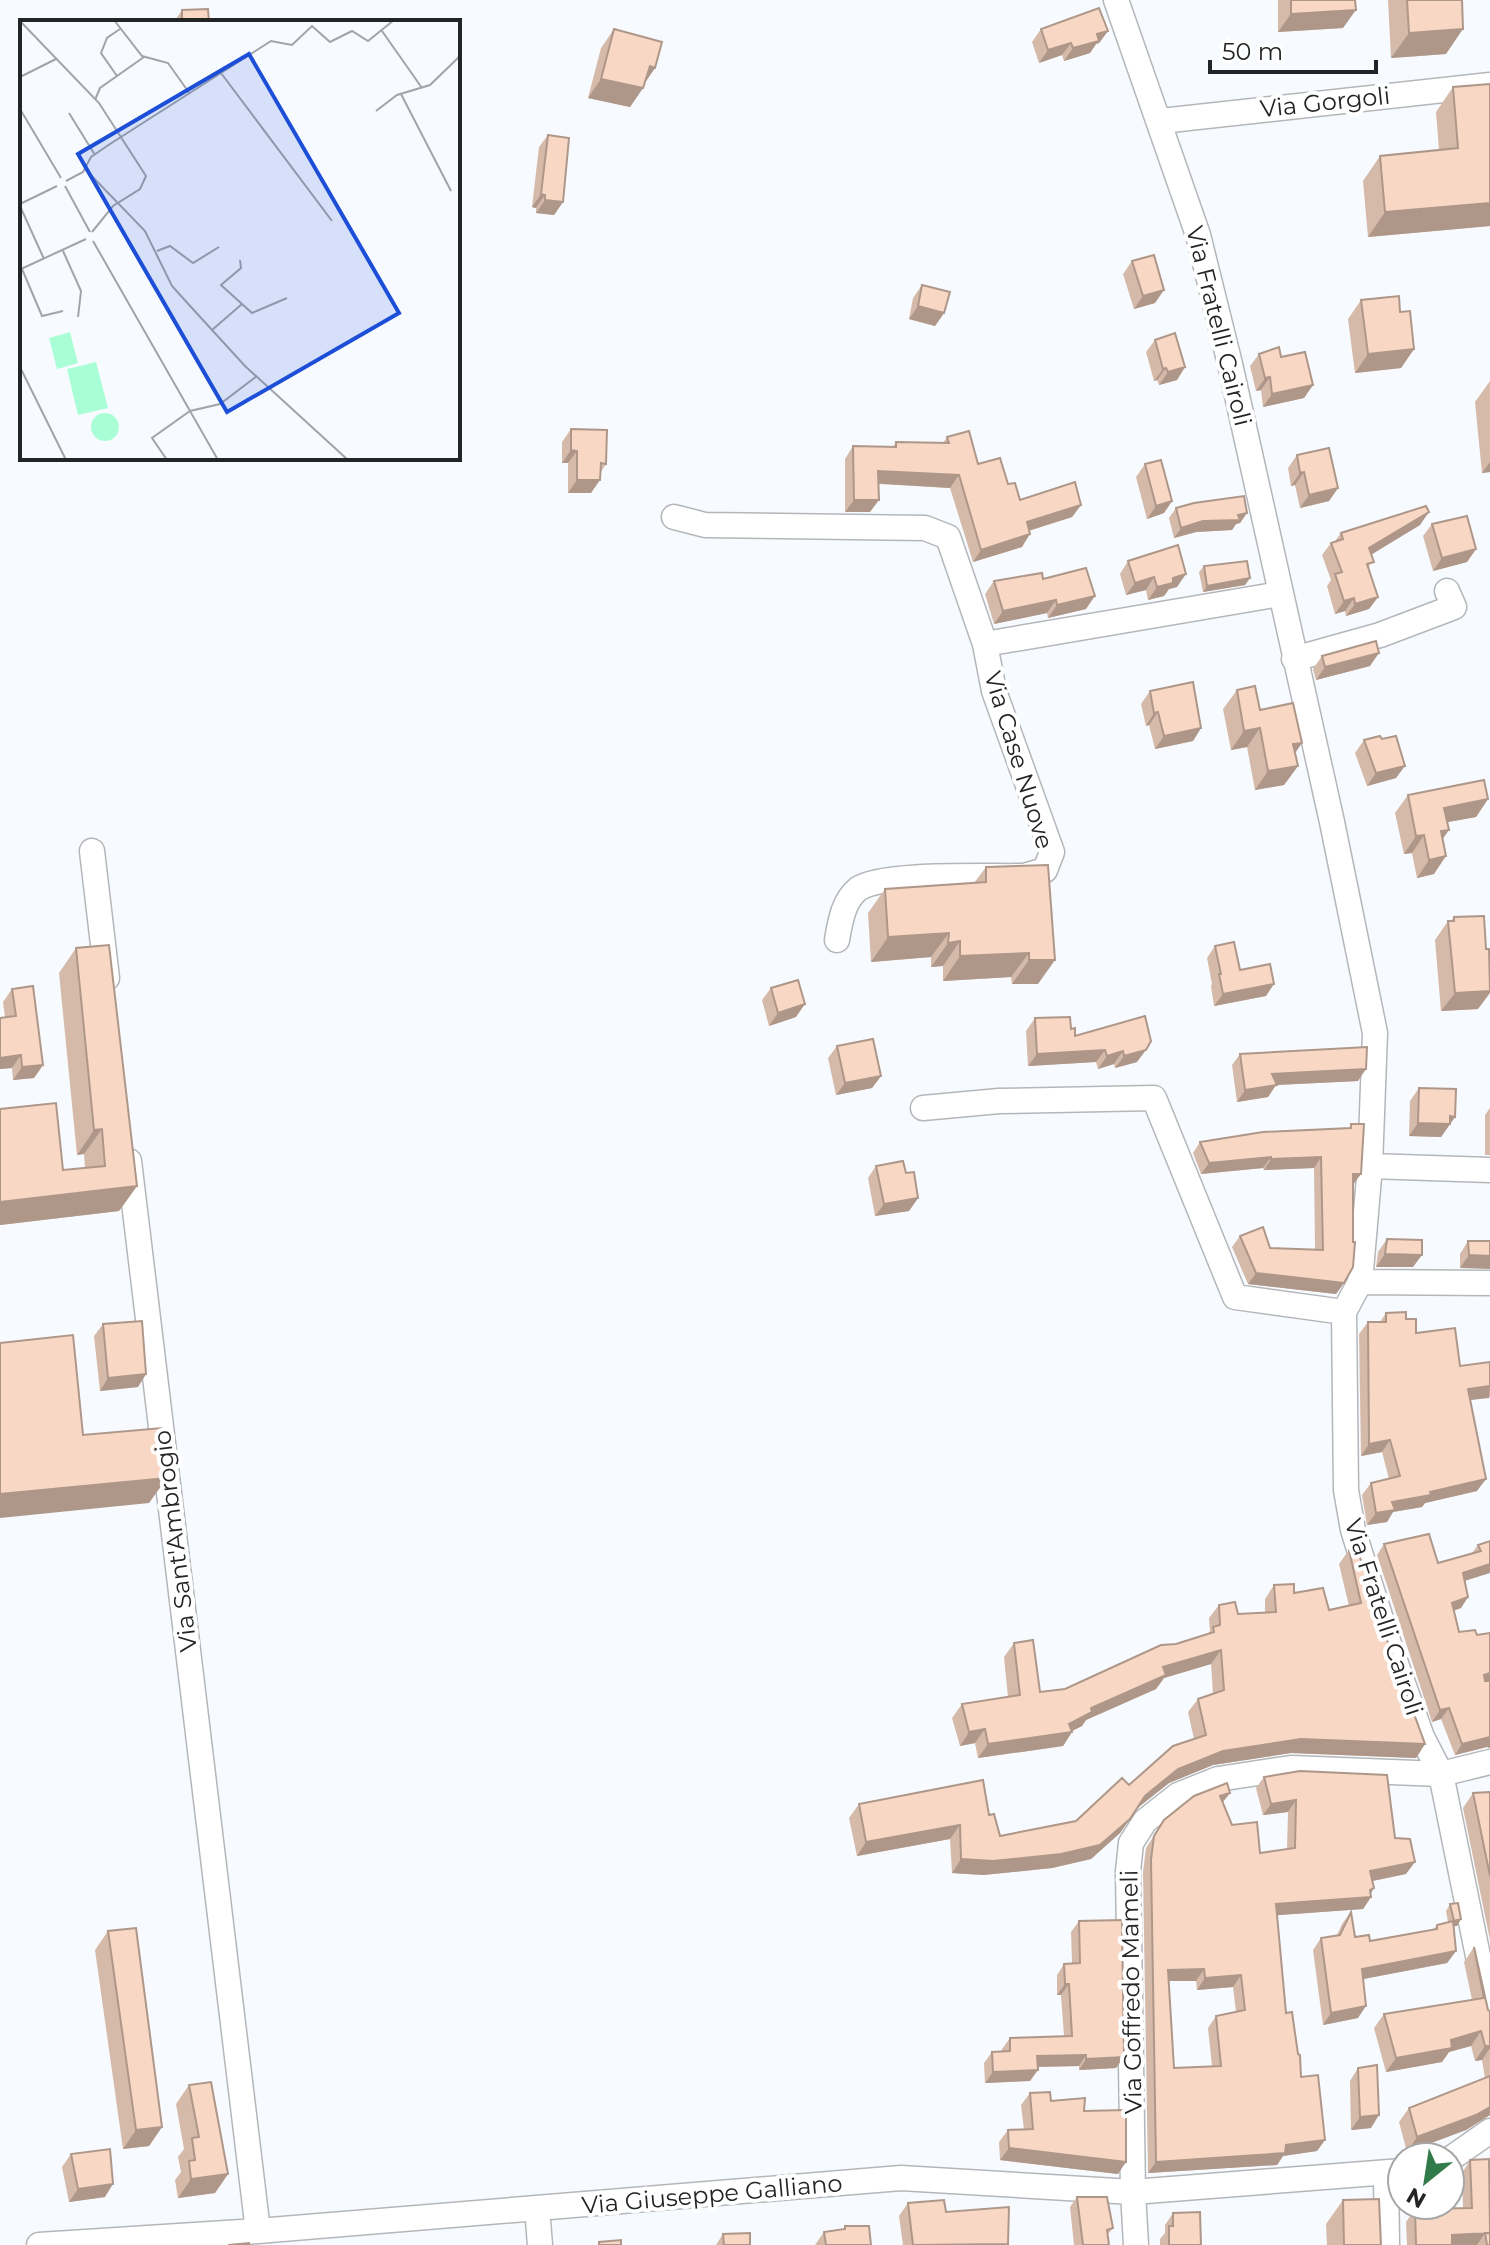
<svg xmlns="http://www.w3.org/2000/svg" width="1490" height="2245" viewBox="0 0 1490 2245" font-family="Montserrat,sans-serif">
<rect width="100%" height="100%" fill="#f7fafe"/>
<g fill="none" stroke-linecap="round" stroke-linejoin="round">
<defs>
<path id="street" d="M1116,0L1198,235L1230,364L1332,822L1375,1033L1370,1166L1360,1282L1344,1312L1346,1490L1353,1530L1388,1641L1422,1737L1441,1774L1490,2015
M1161,121L1490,85
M674,517L705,525L925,528L948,537L985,644L994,691L1052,852L1045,870L1024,876C991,877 881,872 858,889C843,901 840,923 837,940
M985,644L1280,594
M1294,659L1380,635L1454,607L1447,591
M92,851L107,978
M923,1108L999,1101L1154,1098L1235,1297L1344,1312
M129,1161L258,2231
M1370,1166L1490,1170
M1360,1282L1490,1283
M1450,2159L1490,2131
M1386,2173L1387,2245
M537,2208L540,2245
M39,2245L258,2231L901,2178L1133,2192L1402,2171
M1136,2245L1133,2192L1128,1871L1131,1843L1145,1821L1178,1795L1218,1779L1291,1768L1441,1774L1490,1762"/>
</defs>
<use href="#street" stroke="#b4b7ba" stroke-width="27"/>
<use href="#street" stroke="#fff" stroke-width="24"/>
</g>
<path fill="#d5baa9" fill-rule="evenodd" d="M1278,0H1355L1343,28L1278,32Z
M1388,0H1462L1446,54L1391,58Z
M182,10L209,22H174Z
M614,29L655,68L646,81L643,88L630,107L588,98L601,48Z
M1041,29L1108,31L1099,43L1096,44L1090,53L1064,61L1062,55L1039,63L1032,42Z
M1490,84V226L1368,237L1363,181L1380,156L1439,150L1436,112L1453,87Z
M548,135L563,202L554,215L536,213V208L532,207L539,147Z
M1132,261L1155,303L1134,309L1123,274Z
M922,285L944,313L935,326L909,319L913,298Z
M1361,300L1400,312L1414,349L1401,368L1355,373L1348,319Z
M1155,340L1185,367L1177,380L1159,385L1157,380L1154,381L1146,352Z
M1259,354L1281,357L1313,385L1304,398L1263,407L1261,390L1256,391L1250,366Z
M1490,381V472L1482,473L1475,402Z
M571,429L606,464L601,472L591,493H568V463H562V442Z
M947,437L978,464L1008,484L1020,500L1081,505L1072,517L1029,531L1022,547L973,562L950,488L879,484L870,512H845V459L853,446L893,447L896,442L943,443Z
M1297,455L1338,488L1329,501L1300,508L1295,485L1291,486L1288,468Z
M1145,464L1172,501L1164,513L1147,519L1136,477Z
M1176,508L1247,513L1240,523L1236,524L1232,530L1196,532L1174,538L1169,518Z
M1432,524L1476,549L1467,562L1433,571L1423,536Z
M1420,525L1371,554L1369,569L1378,597L1369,609L1346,616L1345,611L1335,614L1327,586L1331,580L1322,555L1331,543L1335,541L1341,533Z
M1128,561L1177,587L1169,589L1164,596L1148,600L1146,590L1126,595L1120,574Z
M1204,566L1250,578L1245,585L1203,592L1199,572Z
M1043,579L1086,609L1048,618L1047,613L994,624L985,594L994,581Z
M1322,656L1370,666L1316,680L1313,669Z
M1237,690L1260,710L1295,753L1298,766L1284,785L1255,790L1247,747L1231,750L1223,709Z
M1150,691L1201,728L1193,741L1155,749L1149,725L1146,726L1141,704Z
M1364,740L1396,778L1367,786L1355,753Z
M1408,795L1488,799L1476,817L1447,822L1434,874L1417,878L1412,853L1404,854L1395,813Z
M1048,865L1038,984H1012L1011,977L943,981V966L931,967V957L871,962L868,913L885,889L974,883L986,867Z
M1454,917L1478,1009L1441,1011L1435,940L1448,921H1451Z
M1215,946L1240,970L1266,996L1214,1006L1211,986L1212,984L1207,958Z
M76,948L137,1186L119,1211L0,1225V1109L63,1170L85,1168L84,1154L77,1155L59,973Z
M771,988L796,1017L769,1026L762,1000Z
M12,989L43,1065L34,1078L13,1080L12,1068L0,1069V1018L5,1017L3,1002Z
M1145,1016L1137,1062L1115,1068L1114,1064L1098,1069L1096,1062L1028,1066L1026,1031L1035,1018L1071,1029L1075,1036Z
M837,1046L881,1076L872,1088L836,1095L828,1058Z
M1240,1054L1358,1081L1276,1085L1268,1097L1237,1102L1232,1065Z
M1419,1088L1455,1117L1441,1137L1409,1136L1410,1101Z
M1490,1108V1155H1485V1115Z
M1351,1124L1353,1185L1344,1283L1336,1294L1248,1284L1232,1247L1240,1236L1270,1248L1315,1249L1314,1168L1264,1170L1263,1168L1201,1174L1193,1153L1200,1142L1349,1128Z
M876,1166L918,1198L909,1211L875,1216L868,1178Z
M1387,1239L1413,1267H1376L1378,1252Z
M1468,1241H1490L1460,1268V1254Z
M1386,1313L1406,1319L1416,1333L1460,1366L1490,1362V1397L1471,1400L1477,1491L1425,1503L1422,1507L1393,1512L1387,1522L1367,1525L1362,1495L1371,1483L1389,1479L1382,1452L1361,1456L1359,1334L1368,1322H1380Z
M103,1324L146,1374L138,1387L100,1391L94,1336Z
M1490,1541L1465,1581L1468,1597L1461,1608L1454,1610L1459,1632L1477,1635L1490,1633V1748L1487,1747L1455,1755L1441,1719L1432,1722L1377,1555L1384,1544L1438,1563L1472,1553L1478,1545Z
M1349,1550L1384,1632L1425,1744L1416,1758L1291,1753L1213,1765L1169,1783L1136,1809L1120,1833L1091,1859L1052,1868L983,1875L952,1873L950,1839L857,1856L849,1818L859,1804L989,1815L1000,1836L1076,1821L1194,1739L1188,1712L1198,1699L1213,1694L1211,1664L1164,1678L1156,1689L1086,1720L1082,1726L1072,1731V1732L1063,1746L978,1758L975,1743L960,1746L952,1718L962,1704L1008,1697L1004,1657L1014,1643L1040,1692L1065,1689L1176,1644L1208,1634L1210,1631L1209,1618L1219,1605L1238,1614L1265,1612V1599L1274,1585L1329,1610L1349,1606L1339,1564Z
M1264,1777L1395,1838L1406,1874L1373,1881L1374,1888L1370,1894L1371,1897L1363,1909L1277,1915L1286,2013L1301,2077L1325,2140L1317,2151L1283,2156L1277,2165L1148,2173L1143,1872L1146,1848L1164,1820L1230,1793L1223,1802L1232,1825L1260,1853L1287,1849L1288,1812L1263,1815L1256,1788ZM1169,1981H1196L1197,1990L1233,1987L1236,2012L1216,2016L1208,2028L1212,2066L1174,2068Z
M1490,1792V1940L1463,1808L1473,1793Z
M1450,1904L1461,1919L1457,1926H1454L1456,1951L1447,1963L1363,1979L1358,2018L1323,2025L1313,1950L1321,1938L1337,1935L1342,1924L1351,1912L1355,1937L1370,1941L1433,1930L1437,1925L1448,1922L1446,1911Z
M1079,1921L1116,2068L1079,2070V2066L1038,2067L1030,2081L985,2083L984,2063L992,2052H1002V2049L1010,2038L1064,2036L1061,1995H1057V1975L1064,1964L1072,1963L1071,1932Z
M108,1931L162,2127L149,2146L123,2149L95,1950Z
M1474,1947L1488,2010L1490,2011V2115L1466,2130L1407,2152L1399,2122L1409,2108L1485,2078L1482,2060L1475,2061L1471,2046L1449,2052L1442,2062L1386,2072L1374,2028L1384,2014L1472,2000L1464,1962Z
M1358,2068L1371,2128L1351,2130L1350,2081Z
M189,2085L228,2174L215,2193L178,2198L175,2180L181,2172L178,2157L184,2149L176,2104Z
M1030,2093L1051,2101L1084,2111L1118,2174L1000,2160L999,2142L1008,2130H1024L1021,2105Z
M71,2154L105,2197L69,2202L62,2167Z
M1470,2160L1490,2245H1407L1406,2222L1415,2209L1463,2208L1462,2173Z
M1077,2197L1113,2228L1108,2234L1109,2245H1074L1070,2207Z
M1343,2200L1381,2245H1327L1326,2224Z
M908,2203L946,2212L1007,2245H903L899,2216Z
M1173,2213L1201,2245H1160V2239L1165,2233V2225Z
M845,2226L871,2245H815L824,2232L843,2230Z
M723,2234L750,2245H716Z"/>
<path fill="#ae9789" d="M1356,10L1343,28L1278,32L1291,14Z
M1463,29L1446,54L1391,58L1409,33Z
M1108,31L1099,43L1096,44L1090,53L1064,61L1073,48L1097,34Z
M1071,43L1062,55L1039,63L1048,50Z
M650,66L655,68L642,87Z
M601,79L643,88L630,107L588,98Z
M541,194L545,195L536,208L532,207Z
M545,200L563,202L554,215L536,213Z
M1490,203V226L1368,237L1385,212Z
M1164,290L1155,303L1134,309L1143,296Z
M918,306L944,313L935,326L909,319Z
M1414,349L1401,368L1355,373L1368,354Z
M1185,367L1177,380L1159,385L1168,372Z
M1166,368L1157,380L1154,381L1163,369Z
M1270,377L1261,390L1256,391L1265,378Z
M1313,385L1304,398L1263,407L1272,394Z
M571,450L577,451L568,463H562Z
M1490,462V472L1482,473Z
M878,471L959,475L950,488L870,483Z
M1304,472L1295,485L1291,486L1300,473Z
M577,480H600L591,493H568Z
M1338,488L1329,501L1300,508L1309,495Z
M854,500H879L870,512H845Z
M1172,501L1164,513L1147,519L1156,506Z
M1081,505L1072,517L1018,534L1027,522Z
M1429,512L1420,525L1361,561L1369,548Z
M1247,513L1240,523L1236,524L1232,530L1196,532L1174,538L1181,528L1203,521Z
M1030,534L1022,547L973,562L981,550Z
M1476,549L1467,562L1433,571L1442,558Z
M1186,574L1177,587L1169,589L1164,596L1148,600L1157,587L1173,578Z
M1154,577L1146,590L1126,595L1135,583Z
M1250,578L1245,585L1203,592L1207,586Z
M1095,596L1086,609L1048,618L1057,605Z
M1378,597L1369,609L1346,616L1355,604Z
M1354,598L1345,611L1335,614L1344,601Z
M1056,600L1047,613L994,624L1003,611Z
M1379,653L1370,666L1316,680L1325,667Z
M1158,712L1149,725L1146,726L1154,713Z
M1201,728L1193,741L1155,749L1164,736Z
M1260,728L1247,747L1231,750L1244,731Z
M1302,743L1289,762L1293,744Z
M1298,766L1284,785L1255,790L1268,771Z
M1405,766L1396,778L1367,786L1376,773Z
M1488,799L1476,817L1432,825L1444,808Z
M1449,830L1437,847L1441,831Z
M1424,835L1412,853L1404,854L1416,836Z
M1446,856L1434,874L1417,878L1429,860Z
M949,933L931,957L871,962L888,937Z
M960,941L943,966L931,967L948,943Z
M1029,953L1011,977L943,981L960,956Z
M1029,960H1055L1038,984H1012Z
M1274,984L1266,996L1214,1006L1223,994Z
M1490,991V993L1478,1009L1441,1011L1455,993Z
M805,1004L796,1017L769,1026L778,1013Z
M1105,1050L1096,1062L1028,1066L1037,1054Z
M1146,1050L1137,1062L1115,1068L1124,1056Z
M1123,1051L1114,1064L1098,1069L1107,1056Z
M21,1055L12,1068L0,1069V1058Z
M43,1065L34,1078L13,1080L22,1067Z
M1366,1069L1358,1081L1276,1085L1268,1097L1237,1102L1245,1090L1272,1074Z
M881,1076L872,1088L836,1095L845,1083Z
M1450,1116L1455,1117L1441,1137L1409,1136L1418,1123Z
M102,1129L84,1154L77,1155L94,1130Z
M1271,1157L1263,1168L1201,1174L1209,1163Z
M1321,1157L1314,1168L1264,1170L1271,1159Z
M1353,1174H1361L1353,1185Z
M137,1186L119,1211L0,1225V1202Z
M918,1198L909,1211L875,1216L884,1204Z
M1385,1254L1422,1255L1413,1267H1376Z
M1469,1255L1490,1256V1269L1460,1268Z
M1256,1273L1344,1283L1336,1294L1248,1284Z
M146,1374L138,1387L100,1391L108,1378Z
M1490,1386L1489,1398L1460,1401L1468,1389Z
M1390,1440L1382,1452L1361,1456L1369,1444Z
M167,1478L149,1503L0,1518V1494Z
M1486,1479L1477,1491L1425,1503L1422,1507L1393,1512L1387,1522L1367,1525L1376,1513L1392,1502Z
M1490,1564V1573L1455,1584L1463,1573Z
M1468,1597L1461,1608L1445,1614L1452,1603Z
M1221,1650L1211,1664L1164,1678L1156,1689L1086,1720L1082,1726L1068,1733L1072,1732L1063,1746L978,1758L988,1744L1069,1724L1091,1708L1163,1667Z
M1490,1673V1681L1476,1686L1484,1675Z
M1449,1708L1441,1719L1432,1722L1440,1710Z
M985,1729L975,1743L960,1746L969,1732Z
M1490,1737V1748L1487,1747L1455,1755L1462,1744Z
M1301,1739L1425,1744L1416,1758L1291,1753L1213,1765L1169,1783L1135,1810L1145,1796L1178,1769L1223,1751Z
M1230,1793L1221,1804L1220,1796Z
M1296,1800L1288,1812L1263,1815L1271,1804Z
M1130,1819L1120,1833L1091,1859L1052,1868L983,1875L952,1873L961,1859Z
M960,1825L950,1839L857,1856L866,1842Z
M1415,1862L1406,1874L1362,1883L1370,1871Z
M1374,1888L1368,1898L1371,1897L1363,1909L1268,1916L1276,1904Z
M1461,1919L1457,1926L1449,1927L1454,1921Z
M1456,1951L1447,1963L1353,1981L1362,1969Z
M1204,1969L1196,1981H1160L1168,1970Z
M1241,1975L1233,1987L1197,1990L1205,1978Z
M1065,1984H1069L1061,1995H1057Z
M1366,2006L1358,2018L1323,2025L1331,2013Z
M1481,2031L1471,2046L1449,2052L1442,2062L1386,2072L1396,2058Z
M1485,2046H1490V2048L1482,2060L1475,2061Z
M1086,2055L1079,2066L1029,2067L1037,2056Z
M1124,2057L1116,2068L1079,2070L1086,2059Z
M1038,2070L1030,2081L985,2083L993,2072Z
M1490,2107V2115L1466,2130L1407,2152L1417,2137Z
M1379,2115L1371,2128L1351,2130L1360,2117Z
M162,2127L149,2146L123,2149L136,2130Z
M1325,2140L1317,2151L1283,2156L1277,2165L1148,2173L1156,2162Z
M1009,2148L1126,2162L1118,2174L1000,2160Z
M228,2174L215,2193L178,2198L191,2179Z
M113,2184L105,2197L69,2202L78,2189Z
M1485,2233L1477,2245H1445L1452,2235Z"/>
<path fill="#f8d8c4" stroke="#ae9789" stroke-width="2" fill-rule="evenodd" d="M1291,0H1355L1356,10L1291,14Z
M1407,0H1462L1463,29L1409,33Z
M1099,8L1108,31L1097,34L1099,41L1073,48L1071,43L1048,50L1041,29Z
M208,9L209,22H182V10Z
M614,29L662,42L655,68L650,66L643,88L601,79Z
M1490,84V203L1385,212L1380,156L1458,148L1453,87Z
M548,135L569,138L563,202L545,200V195L541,194Z
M1154,255L1164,290L1143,296L1132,261Z
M922,285L950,292L944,313L918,306Z
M1399,296L1400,312L1410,311L1414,349L1368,354L1361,300Z
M1175,333L1185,367L1168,372L1166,368L1163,369L1155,340Z
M1279,347L1281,357L1305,352L1313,385L1272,394L1270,377L1265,378L1259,354Z
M571,429L607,430L606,464L601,463L600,480H577V451L571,450Z
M969,431L978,464L1000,458L1008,484L1015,483L1020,500L1075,482L1081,505L1027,522L1030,534L981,550L959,475L878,471L879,500H854L853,446L896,447V442L949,443L947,437Z
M1329,448L1338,488L1309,495L1304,472L1300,473L1297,455Z
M1161,460L1172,501L1156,506L1145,464Z
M1244,496L1247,513L1238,515L1240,520L1203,521L1181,528L1176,508L1194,503Z
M1426,506L1429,512L1369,548L1374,562L1367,564L1378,597L1355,604L1354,598L1344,601L1335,574L1342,572L1331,543L1343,539L1341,533Z
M1467,516L1476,549L1442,558L1432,524Z
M1178,545L1186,574L1173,578V583L1157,587L1154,577L1135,583L1128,561Z
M1247,561L1250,578L1207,586L1204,566Z
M1086,568L1095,596L1057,605L1056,600L1003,611L994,581L1042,573L1043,579Z
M1376,641L1379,653L1325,667L1322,656Z
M1193,682L1201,728L1164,736L1158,712L1154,713L1150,691Z
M1255,686L1260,710L1293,703L1302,743L1293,744L1298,766L1268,771L1260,728L1244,731L1237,690Z
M1380,736L1382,739L1396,736L1405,766L1376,773L1364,740Z
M1484,780L1488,799L1444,808L1449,830L1441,831L1446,856L1429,860L1424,835L1416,836L1408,795Z
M1048,865L1055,960H1029V953L960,956V941L948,943L949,933L888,937L885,889L986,882V867Z
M1484,916L1486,949H1489L1490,991L1455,993L1448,921H1454V917Z
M1234,942L1240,970L1270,964L1274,984L1223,994L1219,974H1221L1215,946Z
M109,945L137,1186L0,1202V1109L56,1103L63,1170L105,1166L102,1129L94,1130L76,948Z
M798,980L805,1004L778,1013L771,988Z
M33,986L43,1065L22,1067L21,1055L0,1058V1018L16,1016L12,989Z
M1145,1016L1151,1041L1146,1050L1124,1056L1123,1051L1107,1056L1105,1050L1037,1054L1035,1018L1070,1017L1071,1029L1075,1028V1036Z
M873,1039L881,1076L845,1083L837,1046Z
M1367,1047L1366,1069L1272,1074L1277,1085L1245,1090L1240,1054Z
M1419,1088L1456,1089L1455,1117L1450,1116V1124L1418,1123Z
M1351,1124H1364L1361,1174H1353V1242H1355L1353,1267L1344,1283L1256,1273L1240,1236L1263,1227L1270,1248L1323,1250L1321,1157L1271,1159V1157L1209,1163L1200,1142L1263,1132L1351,1128Z
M903,1161L906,1173L914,1172L918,1198L884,1204L876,1166Z
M1387,1239L1422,1240V1255L1385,1254Z
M1468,1241H1490V1256L1469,1255Z
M1406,1312V1319H1416V1333L1455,1328L1460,1366L1490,1362V1386L1468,1389L1486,1479L1430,1492L1431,1495L1392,1502L1395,1510L1376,1513L1371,1483L1400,1476L1390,1440L1369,1444L1368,1322H1386V1313Z
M142,1321L146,1374L108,1378L103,1324Z
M73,1335L83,1435L162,1428L167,1478L0,1494V1343Z
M1429,1534L1438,1563L1481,1551L1478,1545L1490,1541V1564L1463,1573L1468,1597L1452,1603L1459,1632L1475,1630L1477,1635L1490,1633V1673L1484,1675L1485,1681H1490V1737L1462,1744L1449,1708L1440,1710L1384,1544Z
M1357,1548L1384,1632L1425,1744L1301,1739L1223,1751L1178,1769L1145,1796L1130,1819L1100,1845L1061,1854L993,1861L961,1859L960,1825L866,1842L859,1804L983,1780L989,1815L994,1814L1000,1836L1076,1821L1122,1778L1129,1785L1173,1746L1206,1735L1198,1699L1224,1690L1221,1650L1163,1667L1166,1675L1091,1708L1092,1712L1069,1724L1072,1732L988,1744L985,1729L969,1732L962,1704L1020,1695L1014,1643L1033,1640L1040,1692L1065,1689L1161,1645L1176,1644L1214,1632L1213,1627L1220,1625L1219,1605L1235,1602L1238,1614L1276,1612L1274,1585L1294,1584V1593L1323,1588L1329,1610L1361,1603L1349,1550Z
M1300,1771L1387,1775L1395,1838L1410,1839L1415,1862L1370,1871L1374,1888L1370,1890L1371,1897L1276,1904L1286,2013L1292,2012L1298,2054L1300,2055L1301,2077L1318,2075L1325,2140L1286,2145L1285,2153L1156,2162L1151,1860L1154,1836L1164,1820L1194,1796L1227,1783L1230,1793L1220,1796L1232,1825L1257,1822L1260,1853L1295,1848L1296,1800L1271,1804L1264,1777ZM1204,1969L1205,1978L1241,1975L1245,2010L1216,2016L1221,2066L1174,2068L1168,1970Z
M1490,1792V1876L1473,1793Z
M1458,1903L1461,1919L1454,1921L1450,1904Z
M1351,1912L1355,1937L1369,1935L1370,1941L1437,1929V1925L1453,1921L1456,1951L1362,1969L1366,2006L1331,2013L1321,1938L1340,1935Z
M1122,1920L1124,2057L1086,2059V2055L1037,2056L1038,2070L993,2072L992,2052L1010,2051V2038L1072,2036L1069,1984H1065L1064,1964L1080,1963L1079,1921Z
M136,1928L162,2127L136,2130L108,1931Z
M1474,1947L1488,2010L1490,2011V2046H1485L1481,2031L1451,2040L1452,2048L1396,2058L1384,2014L1484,1998Z
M1377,2065L1379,2115L1360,2117L1358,2068Z
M1490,2076V2107L1476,2115L1417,2137L1409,2108Z
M211,2082L228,2174L191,2179L189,2161L195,2160L192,2138L199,2137L189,2085Z
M1050,2092L1051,2101L1085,2098L1084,2111L1126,2110V2162L1009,2148L1008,2130L1033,2129L1030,2093Z
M110,2149L113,2184L78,2189L71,2154Z
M1489,2159L1490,2233L1452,2235V2245H1416L1415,2209L1472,2208L1470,2160Z
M1077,2197H1107L1113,2228L1107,2230L1109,2245H1083Z
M1379,2199L1381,2245H1344L1343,2200Z
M944,2200L946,2212L1009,2207L1008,2244L913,2245L908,2203Z
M1200,2212L1201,2245H1169V2226H1173V2213Z
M845,2226H869L871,2245H826L824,2232L845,2229Z
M750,2233V2245H724L723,2234Z
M1485,2233H1490V2245H1487Z
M621,2240V2245H599V2242Z
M249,2243V2245H228Z"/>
<g text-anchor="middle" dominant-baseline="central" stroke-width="8" stroke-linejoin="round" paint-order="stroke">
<g font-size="24" fill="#222425" stroke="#fff">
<text transform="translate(1325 102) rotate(-6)">Via Gorgoli</text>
<text transform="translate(1219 326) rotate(76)">Via Fratelli Cairoli</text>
<text transform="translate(1019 760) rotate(73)">Via Case Nuove</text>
<text transform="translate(175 1541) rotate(-97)">Via Sant'Ambrogio</text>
<text transform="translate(1384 1617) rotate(72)">Via Fratelli Cairoli</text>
<text transform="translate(1131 1992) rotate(-91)">Via Goffredo Mameli</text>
<text transform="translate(712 2194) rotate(-5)">Via Giuseppe Galliano</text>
</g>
</g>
<g transform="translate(20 20)">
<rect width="440" height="440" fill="#f7fafe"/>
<path d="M50,312L58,343L37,349L29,318ZM76,342L88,388L58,395L47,349ZM71 407a14 14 0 1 1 28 0a14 14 0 1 1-28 0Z" fill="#aafed6"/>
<path fill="none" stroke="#a2a4a7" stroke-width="2" d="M94,0L122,36L148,43L170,74M0,1L79,83L126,156L120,169L93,186L72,212M362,11L402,68M201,53L312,201M97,56L81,33L87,18L100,9M0,57L36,39M381,74L431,171M75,80L80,68L124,37M0,89L41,158M356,91L377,75L410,65L440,36M49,93L75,135M65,149L125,211L152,266L171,287L225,346L328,440M46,161L63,152L71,137L90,124L251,21L272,25L292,6L310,22L332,11L348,21L374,0M45,166L70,212M0,184L37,166M0,186L24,239M73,221L198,440M43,231L61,271L58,297M137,231L150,226L173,243L199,227M220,240L221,248L201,265L232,293L267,278M1,249L66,219M2,249L22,296L43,291M192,310L222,284M0,347L46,440M147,440L132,418L170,391L200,384L237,356"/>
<path fill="#1d4ed8" fill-opacity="0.15" stroke="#1d4ed8" stroke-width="4" d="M229,34L379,293L207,392L58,134Z"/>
<rect width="440" height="440" fill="none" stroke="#222425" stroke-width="4"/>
</g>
<g transform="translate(1426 2181) rotate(210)"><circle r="38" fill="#ffffff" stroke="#a7a7a8" stroke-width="2"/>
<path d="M0-6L14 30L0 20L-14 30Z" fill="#307b49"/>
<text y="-12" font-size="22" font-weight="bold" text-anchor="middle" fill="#222425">N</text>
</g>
<path d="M1210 60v12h166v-12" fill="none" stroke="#222425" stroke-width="4"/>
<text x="1222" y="60" font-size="24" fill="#222425" stroke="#ffffff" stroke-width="6" paint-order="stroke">50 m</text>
</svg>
